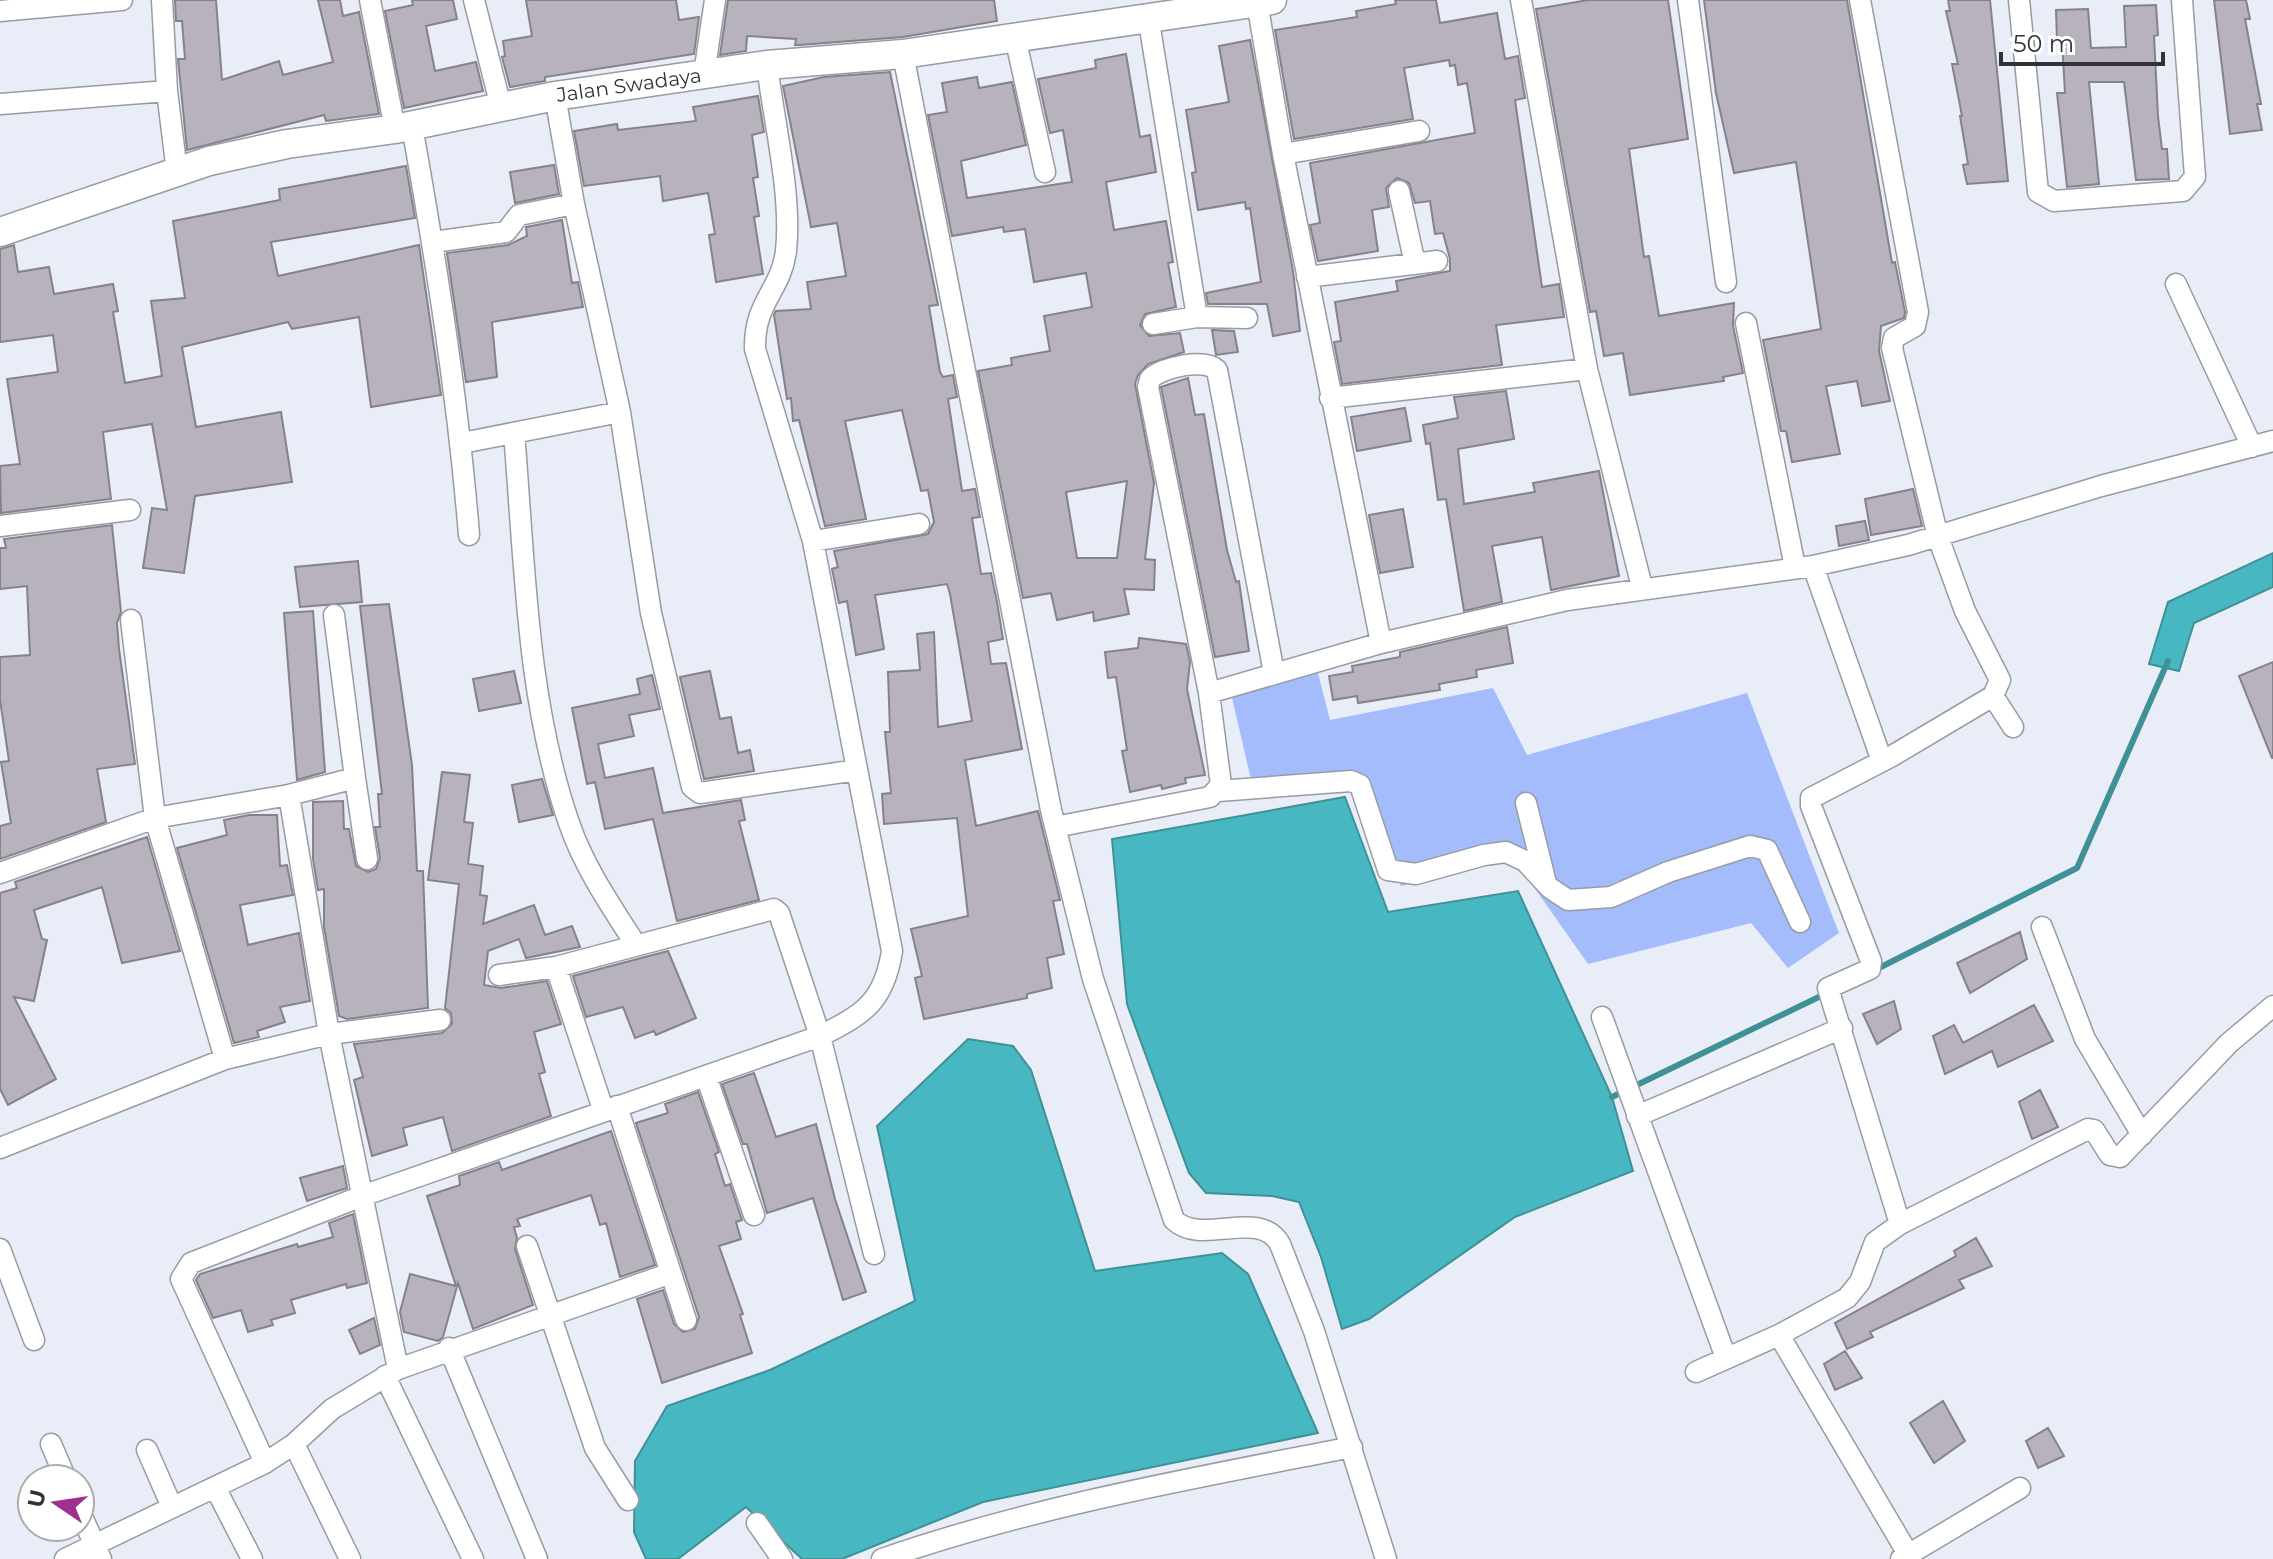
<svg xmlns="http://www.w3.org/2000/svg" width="2273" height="1559" viewBox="0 0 2273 1559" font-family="Montserrat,sans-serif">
<rect width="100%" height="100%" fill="#e9edf7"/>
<path fill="#a5bcfc" d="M1318,673L1330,720L1493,688L1527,755L1747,693L1839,933L1788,968L1751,923L1588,964L1512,856L1401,886L1360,773L1252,784L1230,689Z"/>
<path fill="#47b8c1" stroke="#409097" stroke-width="2" d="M2273,553V587L2194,623L2179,671L2149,664L2168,602Z
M1345,797L1388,912L1518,891L1612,1097L1633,1171L1515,1217L1369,1319L1342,1329L1321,1257L1299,1202L1272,1196L1206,1193L1189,1173L1127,1004L1112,839Z
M968,1039L1013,1046L1031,1070L1095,1271L1222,1253L1248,1274L1318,1433L983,1502L842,1559H802L746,1507L678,1559H646L634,1532L635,1461L667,1406L770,1370L915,1301L877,1126Z"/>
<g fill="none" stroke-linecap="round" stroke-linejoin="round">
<path stroke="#409097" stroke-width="6" d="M1875,970L2077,868L2168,661
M1612,1097L1825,994"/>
</g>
<path fill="#b7b2bc" stroke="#86828b" stroke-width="2" fill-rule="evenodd" d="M175,0H216L222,80L279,61L283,75L333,62L318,0H340L343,16L359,12L379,114L326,121L324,115L187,150L178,59H185L182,21H176Z
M412,0H453L457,19L426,26L435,71L476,62L483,91L404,108L385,11L413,5Z
M526,0H676L679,20L699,17L694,54L545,77V81L510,87L502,57L505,56L503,41L532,36Z
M728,0H994L997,21L903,37L799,45H795L796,39L747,36L746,51L720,55Z
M1395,0H1436L1440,23L1497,13L1505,59L1518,56L1525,98L1515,100L1542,287L1559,284L1564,317L1496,325L1502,365L1342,384L1334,342L1341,341L1335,302L1398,291L1396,281L1450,271V259L1443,233L1435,234L1430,201L1415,203L1409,183L1397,178L1386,188L1389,207L1372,210L1378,251L1318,261L1310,225L1320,223L1310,163L1475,133L1467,83L1458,85L1455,65L1450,66L1449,60L1404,68L1413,119L1294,139L1275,30L1357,17L1356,11L1396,4Z
M1588,0H1668L1688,139L1629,149L1644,257L1649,256L1659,316L1734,303L1733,326L1743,373L1723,377L1724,381L1630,395L1623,353L1604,356L1596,311L1590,312L1536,9Z
M1704,0H1847L1892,263L1895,262L1905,312L1904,318L1881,326L1879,351L1890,401L1862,406L1857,381L1826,386L1840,454L1792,462L1786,431H1781L1763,340L1821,329L1796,162L1734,173L1716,93Z
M1948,0H1990L2008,181L1967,184L1963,165L1968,164L1960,116H1962L1952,64H1958L1946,11H1950Z
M2214,0H2246L2250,19H2245L2261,104H2257L2262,130L2230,134Z
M2156,5L2158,35L2154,36L2158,116L2162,149H2167L2169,179L2136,180L2124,82H2089L2099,184L2067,187L2057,93H2065L2062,40H2057L2056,10L2088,9L2091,48L2126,47L2124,6Z
M1250,40L1293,271L1300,331L1273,336L1267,304H1208L1206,293L1261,282L1250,208L1246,209L1245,202L1198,210L1192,173L1196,172L1186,110L1229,102L1219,46Z
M1126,54L1140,137L1150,135L1156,172L1106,182L1114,230L1166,221L1173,262L1168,263L1176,307L1145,314L1140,325L1149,336L1180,333L1184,352L1148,364L1138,375L1135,384L1154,483L1145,559L1155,560L1154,590L1124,589L1129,614L1094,621L1093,612L1057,620L1051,593L1023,598L978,371L1012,365L1011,358L1050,351L1044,316L1092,307L1086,273L1034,282L1025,229L1004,232L1003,227L952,236L928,115L947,112L942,83L977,77L979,88L1012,82L1026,145L961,161L967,198L1072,182L1063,130L1050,133L1038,79L1096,68L1095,60ZM1127,481L1117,558H1077L1066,492Z
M890,72L938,305L929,306L940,372L943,377L953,375L957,397L948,399L962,491L975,489L980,517L972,518L981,574L991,573L997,602L1003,639L988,642L991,664L1006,663L1022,749L965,760L976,826L1038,811L1060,900L1053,901L1064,954L1047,958L1052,988L1027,994V998L924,1019L915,978L922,976L911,929L968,916L957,818L884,824L882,794L891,793L885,732H890L888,672L920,670L917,634L934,632L938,727L972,721L950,594L947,584L875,595L884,649L856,655L847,601L839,603L832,569L838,567L834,551L928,534L934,522L928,490L921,491L902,410L845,421L866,519L825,526L799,420L793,421L791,398L787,399L774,315L776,311L811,309L807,282L846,276L837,223L811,227L783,86L824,77Z
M758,96L764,132L752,135L758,177L753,178L759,216L754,217L763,274L716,282L709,235L715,234L708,193L663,201L660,176L584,186L574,131L617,124L618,130L696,121L693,107Z
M554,165L559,194L515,203L510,172Z
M406,166L415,218L271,242L278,276L419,245L441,395L371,407L359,317L292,329L288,322L182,347L196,427L281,412L292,482L195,496L184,573L143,568L152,508L167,510L152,424L103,432L111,499L1,513L0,466L20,464L7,379L58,372L53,335L0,342V249L14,245L18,272L49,267L54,294L113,284L118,311L113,312L125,383L162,376L151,301L185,298L173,221L280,200L279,189Z
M562,220L572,283L578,282L583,307L492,322L497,377L466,382L447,253L508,245L527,236L526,227Z
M1212,330L1234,331L1238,352L1216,355Z
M1188,378L1195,415L1204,414L1227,550L1236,582L1239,581L1249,651L1215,657L1161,387Z
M1506,391L1514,439L1458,449L1464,504L1535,492L1533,483L1599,471L1619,576L1551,590L1542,537L1492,546L1502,602L1464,611L1446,499L1438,500L1430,443L1426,444L1423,425L1458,418L1454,397Z
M1405,408L1411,441L1357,451L1351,417Z
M1913,489L1922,526L1871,535L1865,499Z
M1403,509L1413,567L1380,573L1369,515Z
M1865,521L1869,540L1839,546L1836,526Z
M112,525L121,612L117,623L119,649L135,764L97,769L106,822L0,859V826L11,823L1,762L9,761L0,700V657L30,655L27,586L0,589V548H6L4,539Z
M358,561L362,602L300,607L295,567Z
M389,604L412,765L417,871H423L428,1008L347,1019L339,1016L324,927V889L318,890L313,859V802L343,801L344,829H349L356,866L368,872L376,869L380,858L375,827H380L378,794H382L360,606Z
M313,611L325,772L297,780L284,613Z
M1507,627L1513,663L1476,670L1477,677L1439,684L1440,690L1358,703L1357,696L1333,700L1329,676L1353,672L1352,666L1400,657V652Z
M1139,638L1186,644L1190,662L1187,689L1205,775L1185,778L1186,783L1162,789L1161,785L1130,792L1122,751L1127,750L1116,677L1108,678L1105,652L1138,648Z
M2273,662V758H2272L2239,676Z
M514,671L521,703L479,711L473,679Z
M710,671L720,719L731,717L738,753L750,750L754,771L704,779L680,677Z
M652,675L660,709L629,715L634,736L598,744L605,778L653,768L663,813L741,800L745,820L739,821L759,900L677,921L653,819L605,829L595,782L587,784L572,708L640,694L637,679Z
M442,772L470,775L464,822L473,823L468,864L483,866L480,895L487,896L483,924L534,905L545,935L572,926L580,947L526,958L519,939L488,951L484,985L501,988L547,981L561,1024L534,1032L545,1072L539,1074L551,1116L452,1151L443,1117L403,1128L407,1145L372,1156L354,1080L363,1077L354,1044L442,1033L452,1024L451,1013L445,1008L459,884L428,880Z
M542,779L553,815L519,822L512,785Z
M249,815H277L280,866L287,865L293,895L240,905L248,945L299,933L310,1001L280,1007L285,1022L257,1031L259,1037L234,1043L177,848L227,835L224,820Z
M147,837L180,951L122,963L102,887L34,910L42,939L47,940L34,1001L14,997L56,1079L8,1105L0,1089V893L17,888L15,882Z
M2020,932L2027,959L1970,993L1957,963Z
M668,951L696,1018L656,1035L654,1031L635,1038L623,1007L586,1017L573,976Z
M1894,1001L1901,1029L1877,1044L1863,1014Z
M2034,1005L2053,1041L1998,1067L1992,1051L1945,1074L1933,1036L1954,1025L1963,1043Z
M754,1073L776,1137L816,1124L835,1199L866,1292L843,1300L813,1198L767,1213L747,1144H743L722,1084Z
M2040,1090L2058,1127L2032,1139L2019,1102Z
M698,1092L719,1152L715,1154L725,1186L730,1184L742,1220L736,1222L741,1239L719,1246L743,1314L740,1315L752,1353L662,1383L637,1299L663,1290L674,1324L683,1332L695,1329L699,1317L636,1123L668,1113L665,1104Z
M611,1131L655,1265L620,1277L606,1223L600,1225L591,1195L517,1219L520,1226L514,1227L517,1238L515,1249L533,1305L473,1329L458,1283L443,1337L438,1341L404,1332L400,1312L410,1274L456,1286L427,1196L460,1185L459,1176L499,1162L502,1170Z
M343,1166L347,1188L307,1201L300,1178Z
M353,1214L367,1283L347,1288L346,1284L291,1300L295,1313L271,1320L273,1325L248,1332L241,1310L213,1318L196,1280L200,1274L297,1244L298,1247L333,1237L329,1223Z
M1976,1238L1992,1266L1959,1280L1964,1288L1870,1332L1873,1337L1847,1349L1835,1323L1956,1256L1954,1251Z
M374,1318L380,1345L360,1354L349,1330Z
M1845,1351L1862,1378L1835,1390L1824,1364Z
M1943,1401L1965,1441L1934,1463L1910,1423Z
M2048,1428L2064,1456L2038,1468L2026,1441Z"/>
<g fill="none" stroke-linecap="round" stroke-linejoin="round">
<defs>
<path id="street" d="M162,0L167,91L177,172
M370,0L395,129
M474,0L501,107
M1521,0L1587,369L1642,587
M1688,0L1726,282
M1860,0L1918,312L1915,326L1894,338L1892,348L1938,537L1965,611L2000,680L1993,696L2013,727
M2019,0L2038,192L2054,201L2183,191L2195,177L2182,0
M1257,2L1283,154L1381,643
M0,11L122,0
M1148,16L1197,317
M1015,37L1045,172
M903,54L1051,810L1093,979L1174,1220C1202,1247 1259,1207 1280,1244L1314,1331L1386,1559
M704,74L715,0
M555,96L574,204L620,412L651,613L692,787L700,793L857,770
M0,104L167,91
M412,126C436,261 458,398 469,535
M1283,154L1419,131
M1399,191L1415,264
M433,242L506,232L519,215L574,204
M1307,277L1437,261
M2176,284L2252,447
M1746,323L1795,567
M1153,324L1197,317L1247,318
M1330,398L1587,369
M514,433C525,563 526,698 569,823C584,867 611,906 636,945
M462,443L620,412
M0,526L130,510
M813,541L919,524
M1813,566L1882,761
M131,620L155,818L225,1059
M1209,693L1381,643L1567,600L1813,566L1908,545L2101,486L2273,441
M355,778L367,859
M1218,791L1351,781L1360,785L1388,870L1416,874L1484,855L1506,852L1525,861L1550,888L1568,900L1611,897L1668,872L1750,846L1767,850L1800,922
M289,795L329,1034L398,1369
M1526,803L1545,879
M1055,827L1210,797L1221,785L1209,693L1148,387L1150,379C1162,367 1204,358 1217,370L1274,673
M0,873L155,818L289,795L355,778L334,615
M2042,927L2085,1039L2142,1135
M556,967L603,1109
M499,975L556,967L774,909L779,913L820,1036L874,1254
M1602,1017L1726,1358
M706,1076L754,1215
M617,1106L686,1320
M1637,1116L1842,1028
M0,1148L225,1059L329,1034L440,1020
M1900,1224L1828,988L1870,969L1871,961L1811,806V798L1892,756L1993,696
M527,1246L595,1448L628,1500
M0,1249L34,1340
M1779,1335L1911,1559
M449,1348L537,1559
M1696,1372L1779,1335L1847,1298L1860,1282L1875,1242L1900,1224L2088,1129L2094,1130L2110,1155L2120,1157L2229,1043L2273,1006
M385,1376L473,1559
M51,1444L66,1479
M294,1444L350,1559
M147,1450L172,1507
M265,1463L181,1279L191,1263L362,1196L820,1036C864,1014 884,1002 892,951L813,541L755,349C754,301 781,291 786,251C792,194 774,123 767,65
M216,1489L252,1559
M80,1512L101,1559
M757,1523L782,1559
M65,1559L265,1463L294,1444L332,1409L398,1369L671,1273
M882,1559C1035,1506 1194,1478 1352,1447
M1901,1559L2020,1488"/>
<path id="secondary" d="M0,232L209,161L287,144L395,129L555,96L767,65L903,54L1272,0"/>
</defs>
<use href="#street" stroke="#979ba4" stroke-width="23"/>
<use href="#secondary" stroke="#979ba4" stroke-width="31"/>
<use href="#street" stroke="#fff" stroke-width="20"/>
<use href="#secondary" stroke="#fff" stroke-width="28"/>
</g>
<g text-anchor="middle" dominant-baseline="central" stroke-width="6" stroke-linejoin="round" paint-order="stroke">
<g font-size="20" fill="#313236" stroke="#fff">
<text transform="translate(629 85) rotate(-8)">Jalan Swadaya</text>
</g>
</g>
<g transform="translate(56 1503) rotate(283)"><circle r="38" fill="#ffffff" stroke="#adadaf" stroke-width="2"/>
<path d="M0-6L14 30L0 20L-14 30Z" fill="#9f308f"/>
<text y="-12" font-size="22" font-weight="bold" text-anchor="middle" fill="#313236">U</text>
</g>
<path d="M2001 52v12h162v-12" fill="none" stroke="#313236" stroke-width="4"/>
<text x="2013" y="52" font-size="24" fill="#313236" stroke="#ffffff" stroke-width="6" paint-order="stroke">50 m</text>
</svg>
